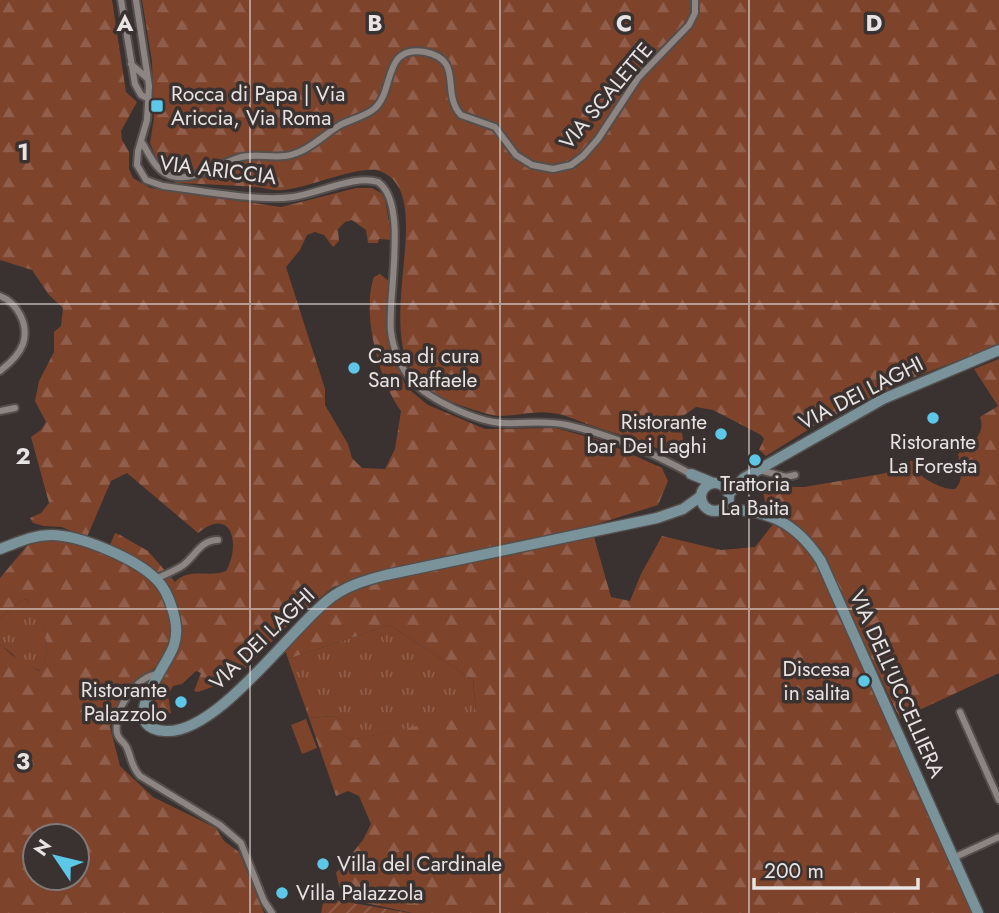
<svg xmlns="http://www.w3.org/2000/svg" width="999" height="913" viewBox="0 0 999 913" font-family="Jost,sans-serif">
<defs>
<pattern id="grass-tufts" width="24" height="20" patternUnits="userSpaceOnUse" patternTransform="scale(1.75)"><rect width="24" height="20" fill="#7e432b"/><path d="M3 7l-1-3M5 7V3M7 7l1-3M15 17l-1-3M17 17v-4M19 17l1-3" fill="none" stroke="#905e4a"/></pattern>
<pattern id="forest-firs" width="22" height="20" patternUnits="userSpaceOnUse" patternTransform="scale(1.75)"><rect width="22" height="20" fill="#7e432b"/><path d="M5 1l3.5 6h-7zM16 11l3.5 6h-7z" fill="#905e4a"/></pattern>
<pattern id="garden-furrows" width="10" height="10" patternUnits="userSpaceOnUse" patternTransform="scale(1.75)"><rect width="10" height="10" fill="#7e432b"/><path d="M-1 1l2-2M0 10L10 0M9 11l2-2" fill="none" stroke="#905e4a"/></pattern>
</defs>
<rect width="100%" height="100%" fill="#393230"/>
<path fill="url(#grass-tufts)" d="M24,599L35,603C46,621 52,652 41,671L24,664L0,644V618Z
M390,625L473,680L476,714L352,740L337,733L349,723L333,716L309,718L288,659Z"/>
<path fill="url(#forest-firs)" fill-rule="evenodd" d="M0,0H112L126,92L137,102L121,131L122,140L129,152V169L133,178L150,188L281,207L356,188H372L381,193L385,199L392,240L379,239L378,243H368L366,230L352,220L345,222L338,229L339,241L333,247L324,235L315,232L307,235L300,250L286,267L325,389V405L348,444L352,458L362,468L385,469L395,449L401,411C379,381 361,312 374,277L380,274L390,282L386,315L390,348L406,387L428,405L485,429L556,428L602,441L662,468L668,481L658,505L594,525L395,568L333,587L292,621L246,668L235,671L212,687L198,692L194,691L201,673L196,671L182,684L173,686L168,695L171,713L161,717L147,707L179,633V613L163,579L148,566L62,527L44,526L33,523L30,518L41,513L49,503L31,437L41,430L46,422L35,401L39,381L54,352V332L61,326L63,308L49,295L32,270L0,260ZM127,473L198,533C232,505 241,545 226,571C209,578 189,567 175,582L148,551L120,535L115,533L110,545L87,537L111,481Z
M142,0H999V345L907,380L819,423L766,456L759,450L764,439L761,435L713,410L696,407L680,418L683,440L676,456C647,443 617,434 587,424C576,420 563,414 552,413C535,410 516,416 499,416C483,415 442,399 429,391C361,343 444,196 380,171C360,164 306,189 282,190C274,191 264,188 256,187C229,185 203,184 176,183L157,160L150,143L154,118L152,61Z
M999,359V673L900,719L825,559C810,535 792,521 767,509L763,493L768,477L787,481L793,487H804L881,474L909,467L910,461H915C916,465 915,468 918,472C924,480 946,491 955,489C965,479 960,466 958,454C972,443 986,435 980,417L998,406L974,369Z
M774,523C792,534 805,545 816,563L974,913H412L342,898L336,873L363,840L371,824L359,796L348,791L336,796L309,718L333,716L350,723L338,733L352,740L476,713L473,680L390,625L288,659L284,647C316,617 330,596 374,583L594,537L611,597L630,601L641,574L662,536L721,550L755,547Z
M52,537L70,541L115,559L138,570L159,589L170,614L172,642L160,663L120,699L110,727L120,766L153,797L216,828L224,841L239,852L264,913H0V644L12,655L39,671C54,659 46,603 24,599L0,618V578L31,541ZM35,836H77V878H35Z"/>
<path fill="#7e432b" d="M306,719L317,748L302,754L291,725Z"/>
<path fill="url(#garden-furrows)" d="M324,898L410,913H321Z"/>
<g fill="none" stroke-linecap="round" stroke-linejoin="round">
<defs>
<path id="street" d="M121,0L135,84L141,95L149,99
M136,0L149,86L147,120L138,151L137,165L146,180L163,186C200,190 258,202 293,197C317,194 356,174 378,182C409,203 387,298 391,332C393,349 401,368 412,381C430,400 477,422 503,423C525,424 545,420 567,425C612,435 651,452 691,474
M131,64L148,79
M141,141C149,153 156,173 172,176C194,182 218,164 238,158C253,153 270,158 285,156C307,153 322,136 340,125C351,119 364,117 374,109C395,92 382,44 425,52C465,60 440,92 461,115L495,127L516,155L532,165L553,169L571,165L583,156L598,139L638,78L689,25L695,13V0
M0,296C18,303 29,325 23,344C19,355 9,364 0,371
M0,411L15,408
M760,470L786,477L795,475
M156,579C164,575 174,571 182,566C195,557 200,540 218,540
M159,674C136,675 113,710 117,733C118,739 123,741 126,746C132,757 130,765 140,776L220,825L241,843L264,901L272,913
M960,712L999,800
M953,858L999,837"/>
<path id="secondary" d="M691,474L713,483
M701 497a14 14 0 1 1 28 0a14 14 0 1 1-28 0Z
M729,494L744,478L883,399L999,350
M720,510C766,508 796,522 821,561L978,913
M0,549C17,543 32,535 51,535C80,535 137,559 157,580C165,588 169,598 172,608C176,620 178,633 174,645C169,664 114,728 165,731C216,735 289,631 328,600C345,586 366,580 386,575L657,518L683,509L701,496"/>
</defs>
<use href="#street" stroke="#544f4d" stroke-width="10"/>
<use href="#secondary" stroke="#544f4d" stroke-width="13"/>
<use href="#street" stroke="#8d8582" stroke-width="6"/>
<use href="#secondary" stroke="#7a939b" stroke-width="10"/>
</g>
<path fill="none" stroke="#e8e4e3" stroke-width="2" stroke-opacity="0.55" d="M250,0V913M500,0V913M749,0V913M0,304H999M0,609H999"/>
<g fill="#5dc7e8" stroke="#393230" stroke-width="2.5">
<rect x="150" y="99" width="14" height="14" rx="3.5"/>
<circle cx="354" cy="368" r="7"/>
<circle cx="933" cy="418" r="7"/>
<circle cx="721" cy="434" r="7"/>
<circle cx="755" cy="460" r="7"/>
<circle cx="864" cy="681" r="7"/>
<circle cx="181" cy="702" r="7"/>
<circle cx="323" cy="864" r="7"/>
<circle cx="282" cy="893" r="7"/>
</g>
<g text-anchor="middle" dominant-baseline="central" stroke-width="7" stroke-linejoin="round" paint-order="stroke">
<g font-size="21" fill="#e8e4e3" stroke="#393230" text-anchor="start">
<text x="171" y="94">Rocca di Papa | Via<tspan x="171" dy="24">Ariccia, Via Roma</tspan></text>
<text x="368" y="356">Casa di cura<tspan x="368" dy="24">San Raffaele</tspan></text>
<text x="707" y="422" text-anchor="end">Ristorante<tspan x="707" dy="24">bar Dei Laghi</tspan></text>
<text x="933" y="442" text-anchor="middle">Ristorante<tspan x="933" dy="24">La Foresta</tspan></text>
<text x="755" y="484" text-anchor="middle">Trattoria<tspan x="755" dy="24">La Baita</tspan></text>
<text x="850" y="669" text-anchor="end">Discesa<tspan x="850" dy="24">in salita</tspan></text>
<text x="167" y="690" text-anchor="end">Ristorante<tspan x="167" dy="24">Palazzolo</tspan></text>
<text x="337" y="864">Villa del Cardinale</text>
<text x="296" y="893">Villa Palazzola</text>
</g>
<g font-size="21" fill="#e8e4e3" stroke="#393230">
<text transform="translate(606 96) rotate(-50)">VIA SCALETTE</text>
<text transform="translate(218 170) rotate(7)">VIA ARICCIA</text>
<text transform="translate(861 393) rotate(-27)">VIA DEI LAGHI</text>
<text transform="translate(262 639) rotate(-44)">VIA DEI LAGHI</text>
<text transform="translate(897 684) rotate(66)">VIA DELL'UCCELLIERA</text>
</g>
</g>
<g font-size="23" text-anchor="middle" font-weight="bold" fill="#e8e4e3" stroke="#393230" stroke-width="7" stroke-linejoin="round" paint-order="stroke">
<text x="125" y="31">A</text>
<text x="375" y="31">B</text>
<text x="624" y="31">C</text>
<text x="874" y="31">D</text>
<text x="23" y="160">1</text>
<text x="23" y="464">2</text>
<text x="23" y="769">3</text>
</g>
<g transform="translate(56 857) rotate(305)"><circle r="33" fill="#393230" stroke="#7f7978" stroke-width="2"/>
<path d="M0-5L12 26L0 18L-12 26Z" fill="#5dc7e8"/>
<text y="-10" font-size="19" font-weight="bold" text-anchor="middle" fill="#e8e4e3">N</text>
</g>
<path d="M754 878v10h164v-10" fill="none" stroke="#e8e4e3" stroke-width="3.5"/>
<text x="764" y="878" font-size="21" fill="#e8e4e3" stroke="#393230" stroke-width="5" paint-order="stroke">200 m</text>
</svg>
